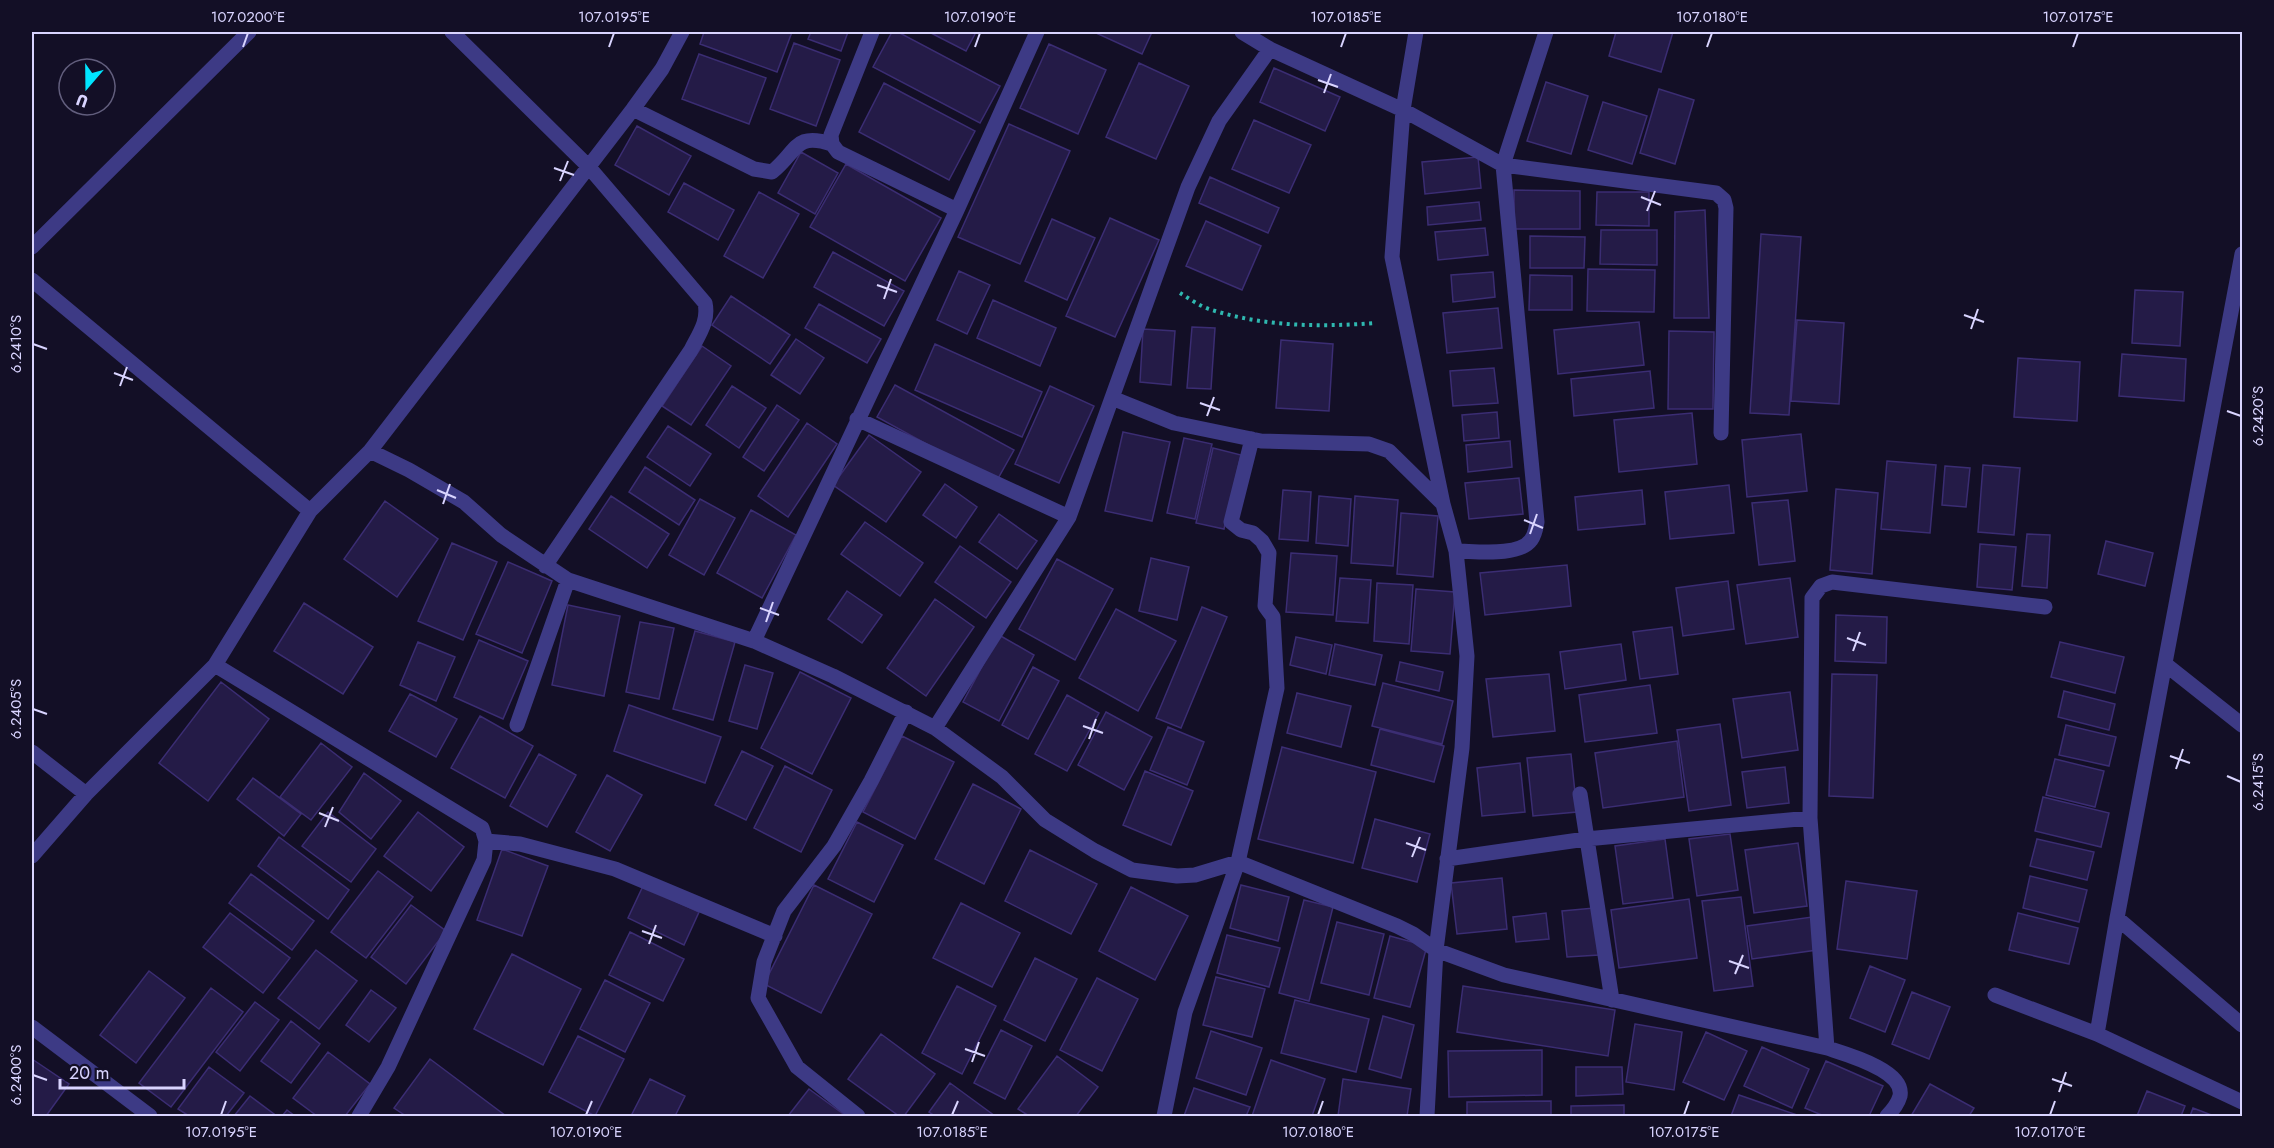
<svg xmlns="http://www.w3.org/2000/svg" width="2274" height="1148" viewBox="0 0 2274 1148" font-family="Jost,sans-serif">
<rect width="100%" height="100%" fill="#130f26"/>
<path fill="#241b47" stroke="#3b2d73" stroke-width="1.5" d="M704,32H792L777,72L700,44Z
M811,32H848L841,51L808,39Z
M892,32H898L1000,86L980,123L873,67Z
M929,32H976L966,51Z
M1097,32H1152L1142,54L1096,33Z
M1616,32H1673L1661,72L1609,56Z
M794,43L840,60L816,126L770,109Z
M1049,44L1106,70L1078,134L1020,108Z
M699,54L766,78L749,124L682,99Z
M1139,63L1189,86L1156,159L1106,137Z
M1274,68L1340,97L1325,131L1260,102Z
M1546,82L1588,96L1571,154L1527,141Z
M884,83L975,131L949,180L859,132Z
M1659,89L1694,100L1675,164L1640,153Z
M1603,102L1647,116L1632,164L1588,150Z
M1254,120L1311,145L1289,193L1232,169Z
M1009,124L1070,151L1020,264L958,237Z
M637,126L691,156L669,195L615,165Z
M801,152L838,173L815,214L778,193Z
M1478,157L1481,188L1425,194L1422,162Z
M846,164L941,218L905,281L810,227Z
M1210,177L1279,208L1268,233L1199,203Z
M684,183L734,210L718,240L668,212Z
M1514,190L1580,191V229H1514Z
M759,192L799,214L763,278L724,256Z
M1597,192H1649V226L1596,225Z
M1479,202L1481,220L1428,225L1427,207Z
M1705,210L1709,318H1674L1675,212Z
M1110,218L1159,240L1115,337L1066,316Z
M1052,219L1095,238L1067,300L1025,281Z
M1206,221L1261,246L1242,290L1186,266Z
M1485,228L1488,255L1438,260L1435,232Z
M1601,230H1657V265L1600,264Z
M1761,234L1801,237L1789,415L1750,413Z
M1530,236L1585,237L1584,268H1530Z
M833,252L904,291L884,326L814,287Z
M1588,269L1655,270L1654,312L1587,311Z
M959,271L990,285L967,334L937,320Z
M1493,272L1495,297L1453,302L1451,275Z
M1530,275L1572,276V310H1529Z
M2135,290L2183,292L2180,346L2132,343Z
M731,296L790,335L770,364L712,325Z
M993,300L1056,328L1040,366L977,338Z
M819,304L881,339L867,363L805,328Z
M1498,308L1502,348L1447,353L1443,313Z
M1797,320L1844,323L1839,404L1791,401Z
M1639,322L1644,365L1558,374L1554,330Z
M1192,327L1215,328L1211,389L1187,388Z
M1143,329L1175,331L1171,385L1140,382Z
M1669,331L1714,332L1713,409H1668Z
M796,339L824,358L800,394L771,375Z
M1281,340L1333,344L1329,411L1276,408Z
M935,344L1042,392L1022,437L915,390Z
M702,346L731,366L691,425L662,406Z
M2122,354L2186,359L2184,401L2119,396Z
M2018,358L2080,362L2077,421L2014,417Z
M1494,368L1498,403L1453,406L1450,371Z
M1650,371L1654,408L1574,416L1571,379Z
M895,385L1014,450L996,482L877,417Z
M732,386L766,408L739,448L706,425Z
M1050,386L1094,406L1059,483L1015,464Z
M777,405L799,420L764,471L743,457Z
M1497,412L1499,438L1464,441L1462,415Z
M1692,413L1697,464L1619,472L1614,420Z
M807,423L837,444L788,517L758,496Z
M668,426L711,454L690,486L647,457Z
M1123,432L1170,442L1152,521L1105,511Z
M1801,434L1807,491L1747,497L1742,440Z
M869,435L921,472L886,522L833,485Z
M1184,438L1212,444L1195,519L1167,513Z
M1510,441L1512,467L1468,472L1466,445Z
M1213,448L1241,455L1224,529L1196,523Z
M1887,461L1936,465L1930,533L1881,529Z
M1983,465L2020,468L2014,535L1978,532Z
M1945,466L1970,468L1966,507L1942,505Z
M645,467L695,500L679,525L629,492Z
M1519,478L1523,514L1469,519L1465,483Z
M945,484L977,507L956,538L923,515Z
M1729,485L1734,533L1670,539L1665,492Z
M1836,489L1878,493L1872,574L1830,570Z
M1283,490L1311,492L1308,541L1279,539Z
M1642,490L1645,524L1578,530L1575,497Z
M611,496L669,534L647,568L589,529Z
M1319,496L1351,499L1348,546L1316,543Z
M1355,496L1398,500L1393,566L1351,563Z
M700,499L735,518L704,575L669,555Z
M1788,500L1795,561L1759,565L1752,503Z
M385,501L438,539L397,597L344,559Z
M751,510L796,535L762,598L717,573Z
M1401,513L1438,516L1433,577L1397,574Z
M999,514L1037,541L1017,569L979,542Z
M865,522L923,563L900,596L841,554Z
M2027,534L2050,535L2047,588L2022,586Z
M2106,541L2153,553L2145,586L2098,574Z
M452,543L497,562L463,640L418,621Z
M1980,544L2016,547L2012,590L1977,587Z
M960,546L1011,582L986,618L935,582Z
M1291,553L1337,556L1333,615L1286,612Z
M1151,558L1189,567L1177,620L1139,611Z
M1057,559L1113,589L1075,660L1019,629Z
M508,562L552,581L522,653L476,634Z
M1567,565L1571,606L1485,615L1480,573Z
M1340,578L1371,580L1368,623L1336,621Z
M1790,578L1798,637L1746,644L1737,585Z
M1728,581L1734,629L1683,636L1676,588Z
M1377,583L1413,585L1409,644L1374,641Z
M1416,589L1455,592L1450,654L1411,651Z
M847,591L882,615L862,643L828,619Z
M935,599L974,627L926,696L887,668Z
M304,603L373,647L343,694L274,651Z
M568,605L620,616L604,696L552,685Z
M1202,607L1227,617L1181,728L1156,718Z
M1116,609L1176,641L1138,711L1079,678Z
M1836,615L1887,617L1886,663L1835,661Z
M640,622L674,628L659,699L626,692Z
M1672,627L1678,674L1640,679L1633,632Z
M695,631L735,642L713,720L673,709Z
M999,635L1034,655L999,721L963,702Z
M1296,637L1332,645L1326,674L1290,665Z
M479,640L528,661L503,719L454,697Z
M418,642L455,657L436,701L400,685Z
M2060,642L2124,657L2115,693L2051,677Z
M1335,644L1382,655L1375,685L1329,675Z
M1621,644L1626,680L1565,689L1560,652Z
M1400,662L1443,672L1439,691L1396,681Z
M745,665L773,673L757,729L729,721Z
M1033,667L1059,681L1028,739L1002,725Z
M800,672L851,698L812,774L761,748Z
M1549,674L1555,731L1493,737L1486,679Z
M1832,674L1877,675L1873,798L1829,796Z
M221,682L269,719L208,801L159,763Z
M1383,683L1453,701L1442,744L1372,726Z
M1650,685L1657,733L1585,742L1579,695Z
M2064,691L2115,704L2109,730L2058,717Z
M1790,692L1798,750L1742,758L1733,699Z
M1297,693L1351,706L1341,747L1287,733Z
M410,694L457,719L436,757L389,731Z
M1067,695L1099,713L1067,771L1035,754Z
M629,705L721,737L705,783L614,751Z
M1106,712L1152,737L1124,790L1078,765Z
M480,716L533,746L505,798L451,768Z
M1720,724L1731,805L1689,811L1677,730Z
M2066,725L2116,737L2109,766L2059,755Z
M1168,727L1204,742L1187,785L1150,770Z
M1380,729L1444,746L1434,782L1371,765Z
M902,736L954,762L915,839L863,812Z
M1677,741L1684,797L1603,808L1595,753Z
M321,743L352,767L311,820L280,797Z
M1282,747L1376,772L1353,863L1258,839Z
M742,751L773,766L746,820L715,805Z
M539,754L576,775L547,827L510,806Z
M1571,754L1577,812L1533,816L1527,758Z
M2055,759L2104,771L2095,807L2046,795Z
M1520,763L1525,812L1482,816L1477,768Z
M785,766L832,790L801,852L754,828Z
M1785,767L1789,803L1747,808L1742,772Z
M1145,771L1193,791L1171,845L1123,825Z
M364,773L401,801L371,839L339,812Z
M607,775L642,795L610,851L576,832Z
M253,778L301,814L284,836L237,799Z
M973,784L1021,809L984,884L935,859Z
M2043,797L2109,813L2101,847L2035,831Z
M328,812L376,849L351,882L302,846Z
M418,812L464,847L431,891L384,856Z
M1375,819L1430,834L1417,882L1362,868Z
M857,822L903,845L874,902L828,879Z
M1730,834L1738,890L1697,896L1689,839Z
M279,837L349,890L328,919L258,866Z
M1665,839L1673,898L1623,904L1615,846Z
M2037,839L2094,852L2087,880L2030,866Z
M1798,843L1807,906L1754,913L1745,850Z
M502,849L548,866L522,936L477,920Z
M1030,850L1097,884L1071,934L1005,901Z
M378,871L413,897L366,958L331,932Z
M251,874L314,921L292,950L229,903Z
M2030,876L2087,890L2079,922L2023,908Z
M1502,878L1507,929L1457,934L1451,883Z
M1846,881L1917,891L1907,959L1837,949Z
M814,885L872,914L821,1013L764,984Z
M1241,885L1289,897L1278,941L1230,928Z
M643,886L699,912L684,945L628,918Z
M1131,887L1188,916L1155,980L1099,951Z
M1741,897L1753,986L1714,991L1702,901Z
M1689,899L1697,958L1619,968L1611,910Z
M1304,900L1333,907L1309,1001L1279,993Z
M961,903L1020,933L992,987L933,958Z
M411,905L446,931L406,984L371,957Z
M1594,908L1599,955L1567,957L1562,911Z
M230,913L290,958L263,993L203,947Z
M1546,913L1549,939L1516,942L1513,917Z
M2018,913L2078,928L2069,964L2009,950Z
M1812,917L1817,950L1752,959L1747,926Z
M1337,922L1384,934L1369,995L1321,983Z
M630,932L684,959L663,1001L609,975Z
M1227,935L1280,948L1269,987L1217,973Z
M1390,936L1427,946L1410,1007L1374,998Z
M316,950L357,981L319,1029L278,998Z
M512,954L581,989L543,1065L474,1029Z
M1035,958L1077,979L1045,1041L1004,1020Z
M1870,966L1905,980L1885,1032L1850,1018Z
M149,971L185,998L136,1063L100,1035Z
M1216,977L1265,989L1252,1037L1203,1025Z
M1097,978L1138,999L1102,1071L1060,1050Z
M605,980L650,1003L625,1052L580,1029Z
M957,986L996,1006L962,1074L922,1053Z
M1463,986L1615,1010L1608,1056L1457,1032Z
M211,988L243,1012L171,1107L139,1083Z
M371,990L396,1008L369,1042L346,1025Z
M1912,992L1950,1007L1929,1059L1892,1044Z
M1295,1000L1369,1019L1356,1072L1281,1053Z
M255,1002L279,1020L240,1071L216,1052Z
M1383,1016L1414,1025L1401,1078L1369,1069Z
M291,1021L320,1044L291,1083L261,1061Z
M1635,1024L1682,1032L1674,1090L1626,1082Z
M1001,1030L1032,1046L1005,1099L974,1083Z
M1211,1031L1262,1048L1246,1095L1196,1078Z
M1706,1032L1747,1051L1724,1100L1683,1082Z
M881,1034L935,1074L904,1116H899L848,1079Z
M578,1036L624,1059L595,1116L549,1092Z
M1762,1047L1809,1069L1792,1108L1744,1086Z
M1542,1050V1095L1449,1097L1448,1051Z
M328,1052L370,1084L345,1116H317L293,1098Z
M1057,1056L1098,1087L1076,1116H1029L1018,1109Z
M32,1059L69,1084L46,1116H32Z
M430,1059L506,1116H406L394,1108Z
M1271,1060L1325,1079L1312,1116H1252Z
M1826,1061L1883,1086L1869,1116H1824L1805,1108Z
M209,1067L244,1093L226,1116H189L178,1109Z
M1576,1067H1622L1623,1094L1576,1096Z
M650,1079L685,1096L675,1116H631Z
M1343,1079L1411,1089L1407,1116H1338Z
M950,1083L995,1116H935L929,1112Z
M1930,1084L1974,1108L1969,1116H1911Z
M1194,1088L1250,1107L1246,1116H1184Z
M809,1089L846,1116H788Z
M2147,1091L2185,1106L2181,1116H2137Z
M1739,1095L1800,1116H1731Z
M250,1096L274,1114L271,1116H234Z
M1551,1101V1116H1467V1102Z
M1624,1105V1116H1571V1106Z
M2193,1108L2214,1116H2190Z
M287,1110L295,1116H282Z"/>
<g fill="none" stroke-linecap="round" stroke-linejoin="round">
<path stroke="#2fb8b0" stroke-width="4" stroke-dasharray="3 4.5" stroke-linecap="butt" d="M1180,293C1190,299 1201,307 1212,310C1266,327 1321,327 1376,323"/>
<path stroke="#3d3a85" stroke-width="15" d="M452,32L588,166L705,303C709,321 699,334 691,350L545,566
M872,32L831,135L832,144L838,152L957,210
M1242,32L1270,49L1403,110L1503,165L1716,193L1724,200L1726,208L1721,433
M1416,32L1403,110L1392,257L1443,504L1456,551L1467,656L1462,748L1436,950L1427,1116
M633,109L754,169L772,172C798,151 794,132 832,144
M32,247L249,32
M2242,254L2117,918L2242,1025
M32,280L310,511
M1112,398L1174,423L1261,441L1369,444L1389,451L1443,504
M857,419L1069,517
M370,451L409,470L464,502L501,535L568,580L754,641L833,676L935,728L1002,777L1045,820L1095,851L1132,870L1177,876L1195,875L1238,862L1397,926L1413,934L1436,950L1504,975L1827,1048C1845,1054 1905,1070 1900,1096C1898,1103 1892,1111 1887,1116
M1456,551C1475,551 1519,557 1531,540C1535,535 1536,528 1537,522L1503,165L1546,32
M754,641L957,210L1037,32
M2165,664L2242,725
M215,665L482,828L486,841L484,860L388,1067L359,1116
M517,725L568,580
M935,728L1069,517L1188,187L1219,121L1270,49
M32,752L86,794
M1580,794L1612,1000
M486,841L520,844L615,869L775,936
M32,856L86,794L215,665L310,511L370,451L633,109L662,69L682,32
M1447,859L1586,839L1810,818
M1995,995L2097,1034L2242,1102
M32,1027L150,1116
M2097,1034L2117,918
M1827,1048L1810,818L1812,598L1821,586L1832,582L2045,607
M858,1116L797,1067L758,998L764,962L784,911L834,846L871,781L906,712
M1164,1116L1185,1012L1238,862L1277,688L1273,617L1265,606L1269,553L1262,541L1253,533L1241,530L1231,522L1252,439"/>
</g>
<path fill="none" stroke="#d9d4ff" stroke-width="2" d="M243,47L248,33M609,47L614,33M975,47L980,33M1341,47L1346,33M1707,47L1712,33M2073,47L2078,33M1318,80L1338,87M1324,93L1331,74M554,168L574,175M560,181L568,161M1641,197L1661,205M1647,211L1655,191M877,285L897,292M884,299L891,279M1964,315L1984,322M1971,329L1978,309M33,344L47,349M114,373L133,380M120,386L127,367M1200,403L1220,410M2227,411L2241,416M1207,416L1214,397M437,490L456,498M443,504L450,484M1524,520L1543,528M1530,534L1537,514M760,608L779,615M766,622L773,602M1847,638L1866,645M1853,651L1860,632M33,709L47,714M1083,726L1103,733M1089,739L1096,719M2170,756L2190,763M2176,769L2183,749M2227,776L2241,782M319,813L339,821M325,827L333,807M1406,843L1426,850M1412,857L1420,837M642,931L662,938M649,944L656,925M1729,961L1749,968M1735,974L1743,955M965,1049L985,1056M972,1062L979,1042M33,1075L47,1080M2052,1079L2072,1086M2059,1092L2066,1072M221,1115L226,1101M586,1115L592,1101M952,1115L958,1101M1318,1115L1323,1101M1684,1115L1689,1101M2050,1115L2055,1101"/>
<rect width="2274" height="1148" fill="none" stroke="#130f26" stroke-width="66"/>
<g transform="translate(87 87) rotate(200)"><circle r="28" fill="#130f26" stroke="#625e7d" stroke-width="1.5"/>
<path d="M0-4.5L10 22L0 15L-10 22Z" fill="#00e5ff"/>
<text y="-9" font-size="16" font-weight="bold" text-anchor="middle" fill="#d9d4ff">U</text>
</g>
<path d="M60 1079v9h124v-9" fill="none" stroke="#d9d4ff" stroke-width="3"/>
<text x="69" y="1079" font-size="18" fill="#d9d4ff" stroke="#130f26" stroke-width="4.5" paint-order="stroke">20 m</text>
<rect x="33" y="33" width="2208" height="1082" fill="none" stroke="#d9d4ff" stroke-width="2"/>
<g font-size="15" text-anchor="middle" fill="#d9d4ff">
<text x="248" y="22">107.0200°E</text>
<text x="614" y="22">107.0195°E</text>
<text x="980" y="22">107.0190°E</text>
<text x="1346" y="22">107.0185°E</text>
<text x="1712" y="22">107.0180°E</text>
<text x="2078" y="22">107.0175°E</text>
<text transform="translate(16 344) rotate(-90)" y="5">6.2410°S</text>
<text transform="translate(2258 416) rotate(-90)" y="5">6.2420°S</text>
<text transform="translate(16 709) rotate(-90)" y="5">6.2405°S</text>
<text transform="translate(2258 782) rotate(-90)" y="5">6.2415°S</text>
<text transform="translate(16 1075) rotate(-90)" y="5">6.2400°S</text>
<text x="221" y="1137">107.0195°E</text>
<text x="586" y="1137">107.0190°E</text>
<text x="952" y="1137">107.0185°E</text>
<text x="1318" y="1137">107.0180°E</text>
<text x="1684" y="1137">107.0175°E</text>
<text x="2050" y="1137">107.0170°E</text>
</g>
</svg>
